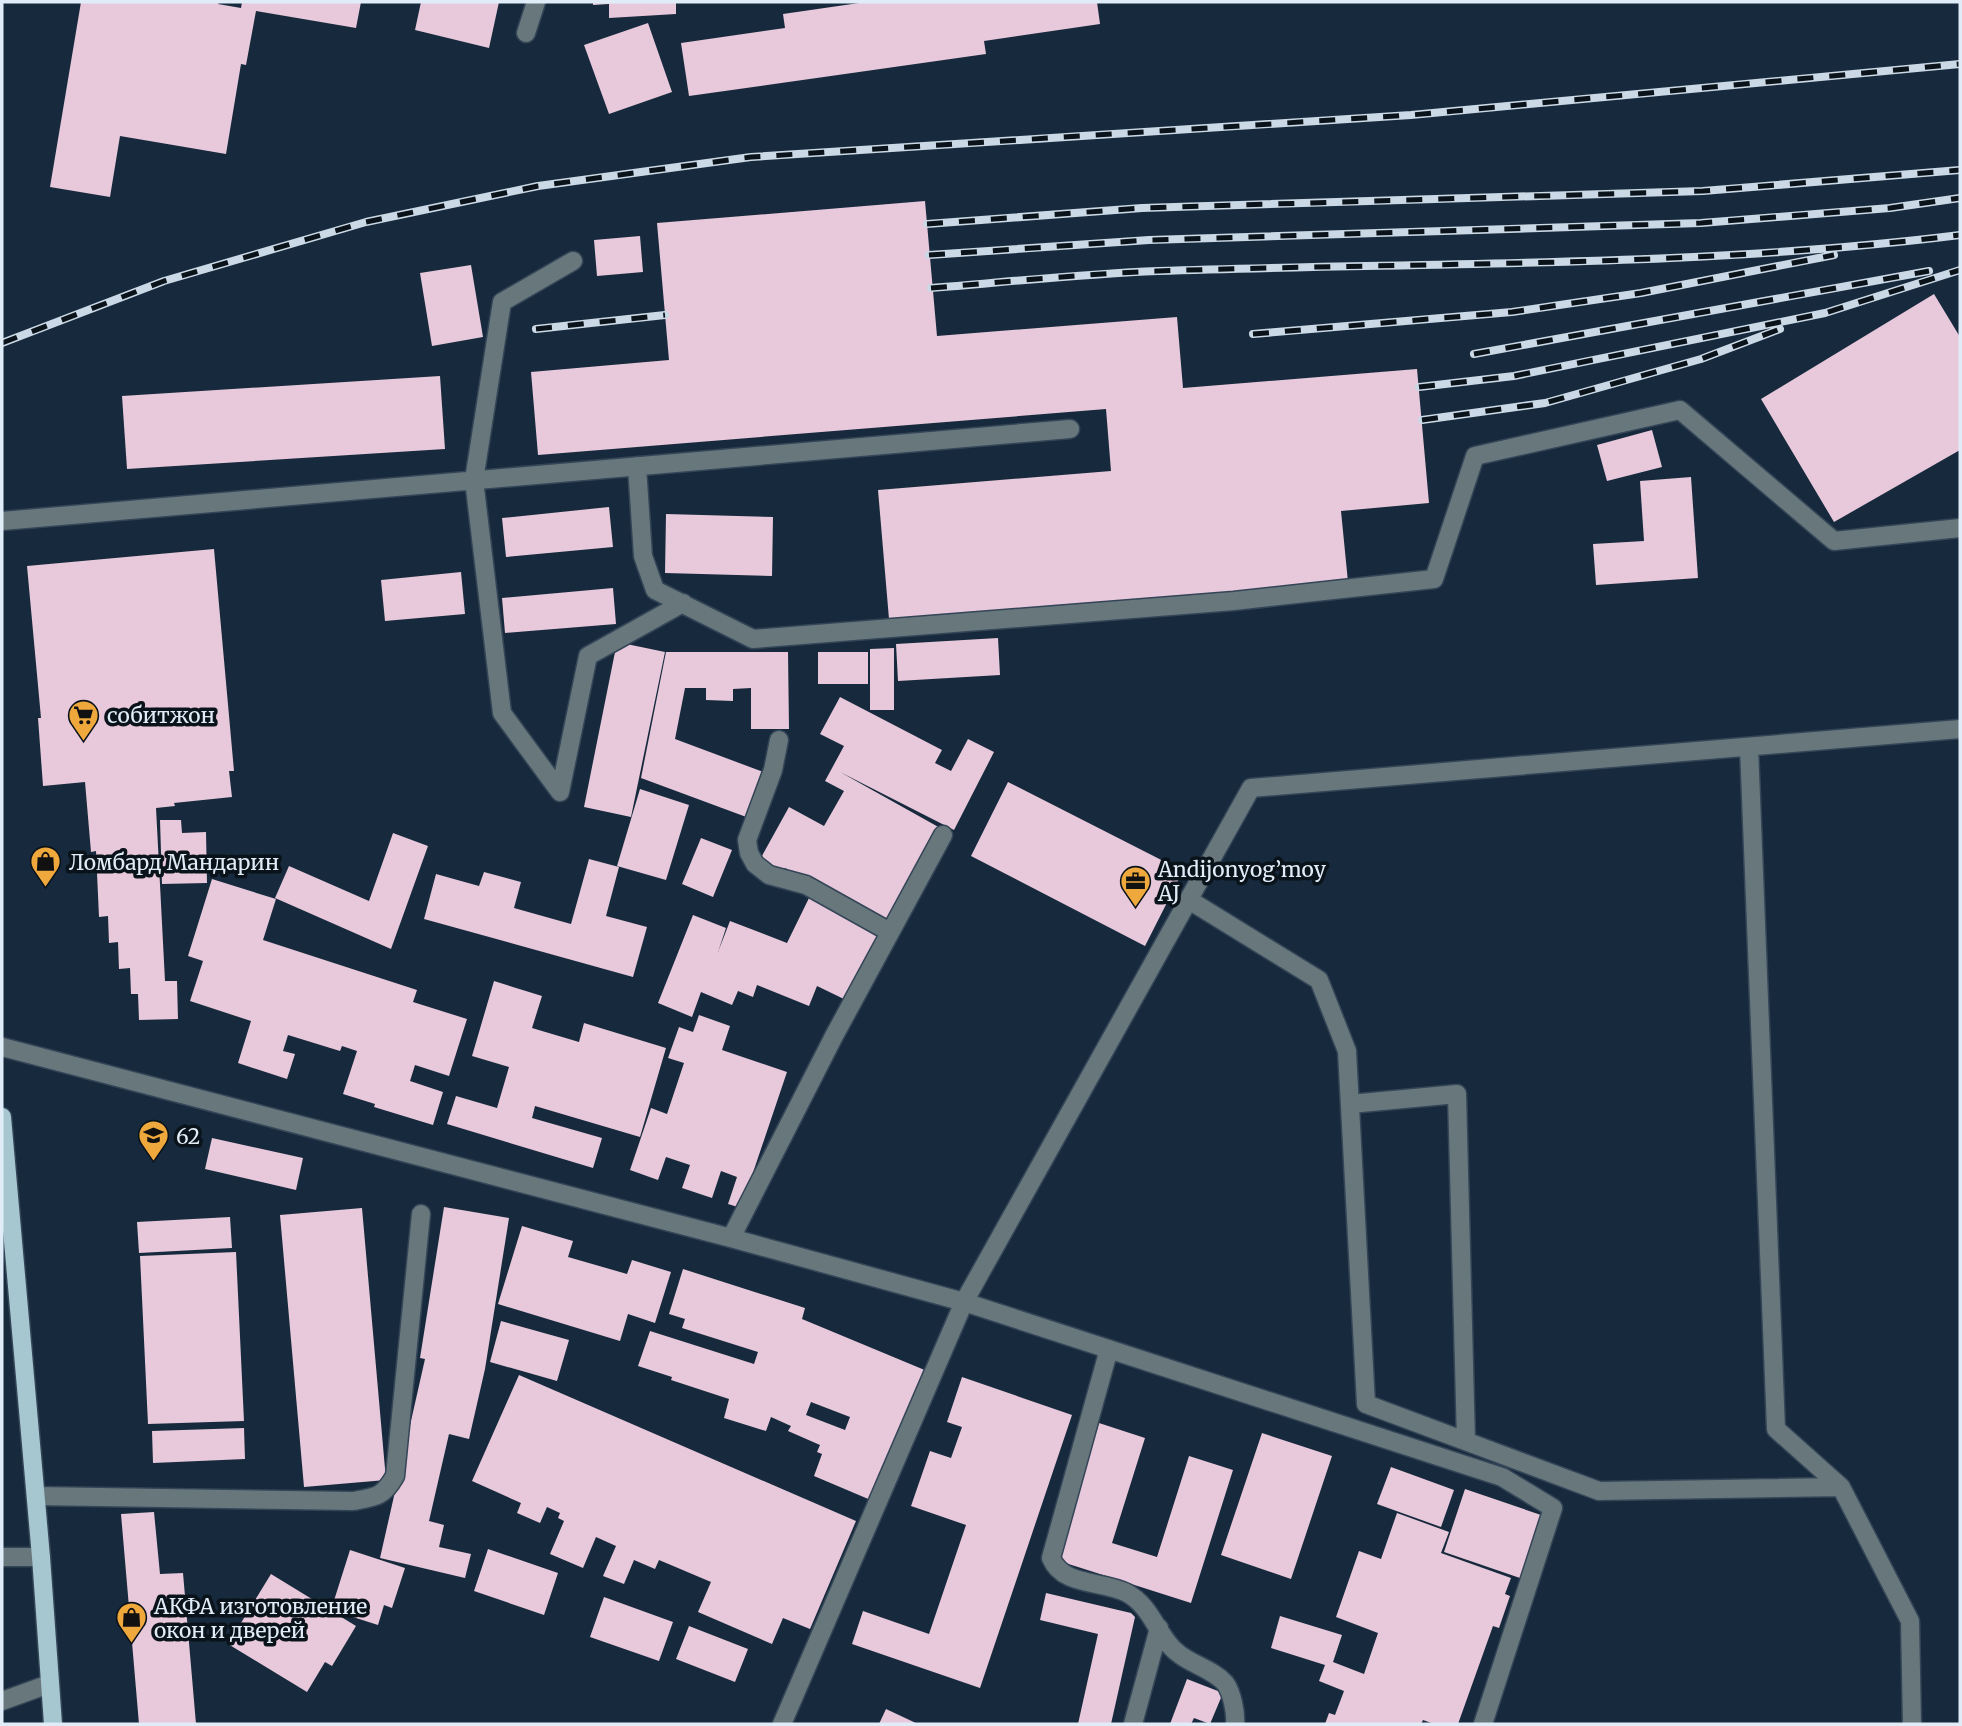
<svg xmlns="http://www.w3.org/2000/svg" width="1962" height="1726" viewBox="0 0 1962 1726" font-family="Merriweather,serif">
<rect width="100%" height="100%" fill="#172a3d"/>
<path fill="#e8c8db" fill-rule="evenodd" d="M81,2H219L218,4L241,8L242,2H361L356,28L256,11L246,65L241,64L226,154L120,136L110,197L50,187Z
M421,2H499L489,48L415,30Z
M593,2H676V14L609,18V4L593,5Z
M866,2H1097L1100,24L984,41L986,54L689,96L681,43L785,28L783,14Z
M648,23L672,92L609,114L584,45Z
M925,201L937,336L1177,317L1183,388L1417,369L1429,503L1341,511L1348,582L889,619L878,490L1111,471L1106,409L538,455L531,372L669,360L657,223Z
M640,236L643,272L597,276L594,240Z
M471,265L483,337L432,346L420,273Z
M1934,294L1960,337V450L1834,522L1761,399Z
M440,376L445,449L127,469L122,396Z
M1652,430L1662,467L1607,481L1597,445Z
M1691,477L1698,578L1596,585L1593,544L1644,541L1640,481Z
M609,507L613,547L506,557L502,518Z
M666,514L773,517L772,576L665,573Z
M214,549L234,771H229L232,797L174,803L175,806L156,808L165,981H177L178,1019L139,1020L138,994H131L130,968L119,969L118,942L109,943L108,916L99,917L96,851L91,852L85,782L43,786L38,718H41L27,566Z
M461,572L465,614L385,621L381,580Z
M613,588L616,624L505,633L502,598Z
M998,638L1000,675L898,681L896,644Z
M617,642L665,652L631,817L584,807Z
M894,648V710H870V649Z
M666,652H788L789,729H751V688L733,689V701L706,700V688H685L675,739L766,773L749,818L641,778Z
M818,652H868V684H818Z
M840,697L942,750L935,763L951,771L968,739L994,752L954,830L840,772L942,829L889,925L785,868L781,875L758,863L789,807L824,826L844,791L825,781L844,746L820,734Z
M1008,782L1183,871L1145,946L971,856Z
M640,789L689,805L666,880L617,866Z
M160,820H181L182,833L206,832L207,883L162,884Z
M393,833L428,846L391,949L275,898L289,866L369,901Z
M701,838L732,850L713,897L682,884Z
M589,859L619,867L606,916L647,927L633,977L424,919L436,874L479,886L484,872L521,882L514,908L571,924Z
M212,879L276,899L263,940L417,990L413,1002L467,1019L449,1076L415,1065L410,1081L443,1092L433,1125L374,1107L375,1104L343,1094L357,1051L342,1046L340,1051L288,1035L283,1051L295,1054L287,1079L238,1063L251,1021L190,1001L203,961L188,956Z
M809,898L881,933L848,1001L817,986L809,1006L757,985L753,997L738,991L732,1005L701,992L692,1017L658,1003L693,915L726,928L718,952L730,921L787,943Z
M494,981L542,996L532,1028L579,1042L584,1023L666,1048L640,1137L535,1106L532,1118L602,1138L593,1168L447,1124L456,1096L497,1108L509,1067L472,1056Z
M699,1015L730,1026L722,1050L787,1072L741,1208L728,1204L737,1177L721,1171L712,1198L682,1188L690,1165L666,1157L658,1180L630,1170L651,1108L667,1114L684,1063L668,1058L679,1027L693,1032Z
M212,1138L303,1158L296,1190L205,1169Z
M444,1207L509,1218L485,1369L469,1439L449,1434L429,1521L444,1525L439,1547L471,1554L465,1578L380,1558L425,1359L420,1358Z
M362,1208L386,1480L304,1487L280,1215Z
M230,1217L232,1248L139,1253L137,1222Z
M522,1226L573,1241L568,1257L627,1274L632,1260L671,1272L655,1323L628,1314L620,1341L498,1304Z
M236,1252L244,1421L148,1424L140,1256Z
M683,1269L805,1308L802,1319L927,1371L873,1501L814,1476L822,1454L817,1452L820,1445L788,1431L791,1426L771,1417L766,1431L724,1418L729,1399L671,1380L672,1377L638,1366L650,1331L754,1364L758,1352L682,1328L685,1319L669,1314ZM811,1402L850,1417L845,1430L806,1415Z
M501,1321L569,1340L557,1381L490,1362Z
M519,1375L856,1521L810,1629L783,1618L772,1644L698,1612L711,1582L659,1560L655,1569L634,1560L624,1584L603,1576L616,1546L596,1537L583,1568L550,1554L564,1521L558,1518L560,1513L547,1507L540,1523L517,1513L521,1503L472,1481Z
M962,1377L1072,1415L980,1688L852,1644L863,1611L929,1634L966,1525L911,1506L930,1451L951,1458L962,1427L947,1422Z
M1099,1423L1145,1438L1112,1543L1157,1557L1189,1456L1233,1470L1191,1603L1056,1560Z
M244,1428L245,1459L153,1463L152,1431Z
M1262,1433L1332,1456L1291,1579L1221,1555Z
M1391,1467L1454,1490L1441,1527L1377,1504Z
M1465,1489L1541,1515L1520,1578L1444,1552Z
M154,1512L160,1574L183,1573L196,1724H139L121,1514Z
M1397,1513L1449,1532L1441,1553L1511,1578L1505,1594L1510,1596L1499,1628L1493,1626L1458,1724H1434L1423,1720L1421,1724H1325L1329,1713L1335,1715L1344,1691L1319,1681L1325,1665L1271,1648L1280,1616L1342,1635L1333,1662L1364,1674L1378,1633L1336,1617L1359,1551L1381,1559Z
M488,1549L558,1573L544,1615L474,1591Z
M350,1550L405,1568L392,1608L384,1605L378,1625L331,1610Z
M271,1574L356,1626L332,1666L325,1662L307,1692L228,1644Z
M1046,1593L1131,1613L1135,1617L1111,1724H1078L1098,1634L1040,1620Z
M604,1597L673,1622L659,1661L590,1637Z
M689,1626L748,1649L735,1682L676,1659Z
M1187,1679L1223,1693L1210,1724L1194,1718L1191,1724H1170Z
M886,1709L918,1724H879Z"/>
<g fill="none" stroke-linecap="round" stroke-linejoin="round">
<defs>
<path id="minor" d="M526,33L536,2
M573,261L502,302L474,480L502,713L560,792L588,656L683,603
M637,466L643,556L655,590L753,639L1234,601L1434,579L1475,456L1680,410L1834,541L1960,528
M2,521L1070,429
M779,740L773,770L747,840L749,853L755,864L769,875L806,885L890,932
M1749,747L1776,1429L1841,1487L1910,1621L1912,1724
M1189,900L1319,980L1347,1051L1366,1404L1599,1491L1841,1487
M2,1047L731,1238L964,1302L1502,1477L1553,1508L1483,1724
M1350,1104L1457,1094L1466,1441
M731,1238L834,1036L943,835
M1109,1349L1051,1558C1063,1587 1102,1580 1127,1593C1153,1607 1158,1639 1179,1654C1193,1665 1212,1669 1225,1683C1232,1692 1236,1713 1235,1724
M36,1496L353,1501C376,1497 383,1497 395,1476L421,1214
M2,1557H41
M2,1701L49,1684
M782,1724L964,1302L1251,788L1960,729
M1133,1724L1159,1628"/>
<path id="major" d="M2,1117L41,1557L53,1724"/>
</defs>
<use href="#minor" stroke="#334557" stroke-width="21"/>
<use href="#major" stroke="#334557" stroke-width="21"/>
<use href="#minor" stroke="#68777c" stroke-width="18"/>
<use href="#major" stroke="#a6c6d0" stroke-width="18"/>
<defs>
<path id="rail" d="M927,224L1142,208L1703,191L1960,170
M929,255L1149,240L1701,223L1890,208L1960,198
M931,288C1006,282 1082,274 1158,271C1425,262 1694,268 1960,235
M536,329L665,315
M1253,334L1512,312L1641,293L1834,255
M2,343L164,281L366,222L538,186L751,157L1411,115L1960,64
M1474,354L1929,271
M1419,387L1514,376L1825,313L1960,270
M1422,420L1545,403L1701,359L1780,329"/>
</defs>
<use href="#rail" stroke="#cbd8e5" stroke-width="8"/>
<use href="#rail" stroke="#0a121a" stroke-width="5" stroke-dasharray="16" stroke-linecap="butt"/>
</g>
<defs>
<symbol id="supermarket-pin" viewBox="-11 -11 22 30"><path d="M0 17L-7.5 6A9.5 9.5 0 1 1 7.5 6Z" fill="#eea83c" stroke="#0a121a"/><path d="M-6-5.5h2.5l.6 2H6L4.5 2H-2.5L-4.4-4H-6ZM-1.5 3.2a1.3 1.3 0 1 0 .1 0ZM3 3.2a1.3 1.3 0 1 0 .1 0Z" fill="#111"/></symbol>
<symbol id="shop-pin" viewBox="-11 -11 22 30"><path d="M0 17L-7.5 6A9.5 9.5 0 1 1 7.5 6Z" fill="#eea83c" stroke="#0a121a"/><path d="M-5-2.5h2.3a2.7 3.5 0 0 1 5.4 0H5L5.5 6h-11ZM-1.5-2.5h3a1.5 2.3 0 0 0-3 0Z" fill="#111"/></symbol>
<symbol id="office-pin" viewBox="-11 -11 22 30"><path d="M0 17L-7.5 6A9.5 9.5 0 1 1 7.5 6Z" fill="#eea83c" stroke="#0a121a"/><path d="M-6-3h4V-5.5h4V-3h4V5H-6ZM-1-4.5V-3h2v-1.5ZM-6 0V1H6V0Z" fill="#111"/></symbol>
<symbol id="school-pin" viewBox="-11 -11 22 30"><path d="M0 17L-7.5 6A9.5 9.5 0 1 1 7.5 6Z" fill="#eea83c" stroke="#0a121a"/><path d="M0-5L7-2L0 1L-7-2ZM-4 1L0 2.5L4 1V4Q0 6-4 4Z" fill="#111"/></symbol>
</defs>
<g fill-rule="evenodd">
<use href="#supermarket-pin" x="66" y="698" width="35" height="47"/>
<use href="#shop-pin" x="28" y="844" width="35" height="47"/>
<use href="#office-pin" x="1118" y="864" width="35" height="47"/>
<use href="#school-pin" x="136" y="1118" width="35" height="47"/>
<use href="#shop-pin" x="114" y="1600" width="35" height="47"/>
</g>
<g text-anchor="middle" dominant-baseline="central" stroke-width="7" stroke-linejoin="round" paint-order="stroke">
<g font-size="21" fill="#e0edf9" stroke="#0a121a" text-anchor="start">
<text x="107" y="715">собитжон</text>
<text x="69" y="862">Ломбард Мандарин</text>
<text x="1158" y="869">Andijonyog’moy<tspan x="1158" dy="24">AJ</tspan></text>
<text x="176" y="1136">62</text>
<text x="154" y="1606">АКФА изготовление<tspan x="154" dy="24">окон и дверей</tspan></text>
</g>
</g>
<rect width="1962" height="1726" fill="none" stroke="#e0edf9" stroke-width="7"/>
</svg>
